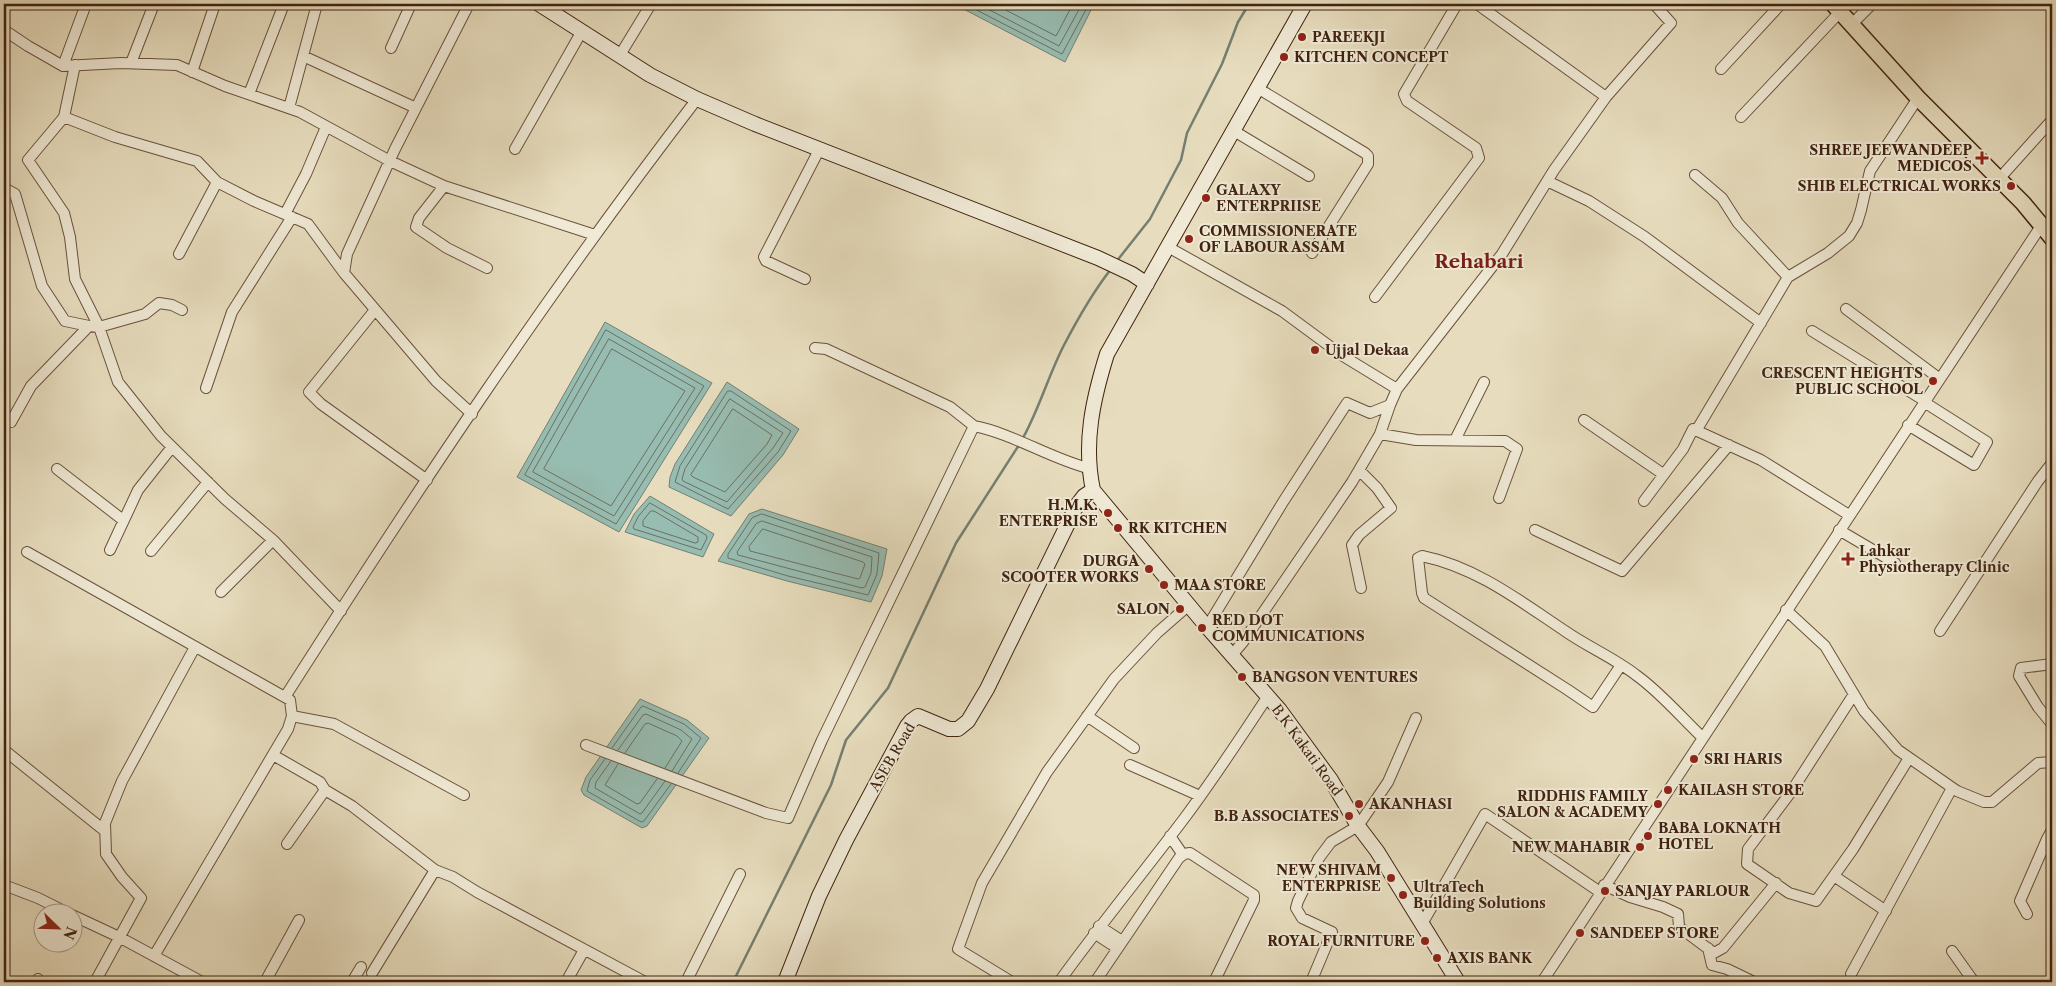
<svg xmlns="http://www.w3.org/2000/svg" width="2056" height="986" viewBox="0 0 2056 986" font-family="'Libre Caslon Text',serif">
<rect width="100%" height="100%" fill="#e7ddbe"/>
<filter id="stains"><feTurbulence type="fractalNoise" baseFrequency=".004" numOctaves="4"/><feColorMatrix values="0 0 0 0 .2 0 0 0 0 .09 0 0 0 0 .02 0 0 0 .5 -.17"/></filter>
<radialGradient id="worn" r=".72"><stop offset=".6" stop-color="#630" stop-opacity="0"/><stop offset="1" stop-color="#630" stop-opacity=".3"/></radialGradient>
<path fill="#97bcb1" stroke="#757f71" d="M954,4H1094L1065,62Z
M605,322L712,383L619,532L517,477Z
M727,382L799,429L783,455L731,516L669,487L670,477L675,464Z
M650,496L714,534L703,557L625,532L634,514Z
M762,509L887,549L882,576L871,602L787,581L718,561L749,514Z
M640,699L687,720L709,738L647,826L642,828L584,795L581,790L586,777Z"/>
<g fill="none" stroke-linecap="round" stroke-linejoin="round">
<path stroke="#6c7061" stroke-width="1" d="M965,4L1062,54L1089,4
M978,4L1059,46L1082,4
M994,4L1056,36L1073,4
M606,330L704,386L616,524L525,475Z
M609,339L695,388L614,516L533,472Z
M612,349L685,391L611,506L544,469Z
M728,391H731L791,431L778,452L728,509L675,482L680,466Z
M730,399L783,433L773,448L727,502L683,481L682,479L685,469Z
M733,409L772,435L767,444L725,492L693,477L691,475Z
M650,503L706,535L707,538L701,550L634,529L633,527L638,517Z
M651,511H654L698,537V542L695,543L643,526V521Z
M762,514L879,553L877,574L868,595L788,576L728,558V554L752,518Z
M762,521L872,557L871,573L865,587L862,588L738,555L737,552L756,524Z
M763,529L863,562L865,564L860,578L858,579L750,551L749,547Z
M612,748L641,707L643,706L684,724L701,738L678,773
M618,750L643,715L646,714L681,730L692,739L672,771
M625,753L645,724L648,723L677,736L682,741L665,768
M605,759L590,780L587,791L641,822L644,821L671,784
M611,761L596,782L595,788L640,814L642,813L665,781
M618,764L605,785L637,804L640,803L657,779"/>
<path stroke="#757f71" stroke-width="2.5" d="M1116,262L1150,219L1181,160L1187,133L1222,64L1238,22L1249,4
M1023,438C1039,409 1048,377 1063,347C1077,320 1093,292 1111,269
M733,982L831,785L846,740L888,688L956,543L1019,445"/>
<defs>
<path id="street" d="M469,4L395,149L347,254L344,273L436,381L472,414
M1852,24L1872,4
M4,30L28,46L63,66L121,63L177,65L225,86L300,112L390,161L444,186L595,235
M391,48L411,4
M620,55L651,4
M303,56L416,108
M131,63L154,4
M75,65L64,117L28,160L64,213L70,237L75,279L99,327L145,314L159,303L172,305L182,310
M63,66L86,4
M1721,69L1781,4
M192,72L215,4
M1259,89L1365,153L1368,156V164L1312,253
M249,94L284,4
M1606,97L1671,23L1654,4
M289,108L317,4
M64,117L115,137L197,161L217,182L254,201L308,224L344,273
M1741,117L1840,12
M1234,131L1309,176
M515,149L582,31
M1695,175L1722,198L1738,223L1788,277
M1999,179L2052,120
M1547,181L1589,201L1645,237L1761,323
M444,186L419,218L416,227L447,248L487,268
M4,188L15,194L42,286L65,321L89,326
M285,214L306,174L326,127
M1168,247L1282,311L1343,356L1397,389
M179,254L217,182
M805,279L766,261L764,257L819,150
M1375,297L1479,158L1476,148L1407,101L1404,94L1457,4
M1846,309L1940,379
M375,310L309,392L321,404L427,480
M1812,331L1925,401
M815,348L826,349L950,407L974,426
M206,388L232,312L292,217
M4,419L11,422L31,386L89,326L99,327L118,382L161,436L225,499L273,540L341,611
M1584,420L1663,474
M1908,425L1974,465L1987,442L1924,402
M1696,431L1788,277L1828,253L1849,236L1857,223L1861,210L1870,171L1918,98
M1380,434L1416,440L1505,441L1517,449L1499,498
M1455,440L1484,382
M57,469L123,520
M1359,470L1377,488L1391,508L1359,535L1352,545L1361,588
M1644,501L1683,449L1693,429L1761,460L1849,515
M1535,530L1622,571L1729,445
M1839,530L1895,563
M110,550L138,490L172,447
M151,551L208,482
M27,552L290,700L292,716L288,729L154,956
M221,592L273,540
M1786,610L1825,646L1864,711L1898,750L1957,791L1984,802H1992L2038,763L2052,762
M1207,627L1283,502L1347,403L1370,413L1390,405L1397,389L1502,254L1554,170L1606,97L1477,4
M1940,631L2038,481L2052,463
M1232,655L1243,642L1352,482L1380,434L1390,405
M2052,664L2021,668L2019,676L2038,707L2052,724
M1621,665L1593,707L1568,690L1424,598L1422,593L1418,558L1422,556C1476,567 1520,601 1565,631C1588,647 1614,658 1636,675C1660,692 1681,717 1702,737
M1854,694L1791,792L1748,849L1747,864L1789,893L1816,901L1853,849L1909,758
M285,697C415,493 549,291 697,99
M292,716L334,724L464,795
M1087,716L1134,748
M586,745L766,813L788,818L822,740L974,426C1014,434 1049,458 1088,468
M4,750L105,831
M273,755L320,782L325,790L287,844
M1130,765L1200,796
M325,790L352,806L435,870
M1170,836L1183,855
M1834,876L1886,911
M4,885L38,898L70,914
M1604,885L1630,897L1663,907L1678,914L1679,927L1714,953L1723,948L1776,883
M2027,914L2020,901L2047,839L2052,830
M72,915L119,937L202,982
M1422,924L1485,814L1600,892
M1099,926L1122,941
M1094,933L1117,948
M1708,948L1712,965L1727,969L1754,982
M1952,951L1974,982
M372,973L435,870L453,877L477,892L645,982
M1851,974L1952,788
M36,982L38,979
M95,982L141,898L122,877L106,854L105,823L122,781L195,647
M265,982L299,920
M352,982L361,967
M566,982L584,950
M686,982L740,874
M1012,982L958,949L982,883L1047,772L1114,679L1157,633L1189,605
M1059,982C1100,925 1144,872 1186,816C1215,777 1241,737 1268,696
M1095,982L1179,858L1184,854L1190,853L1254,895V900L1214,982
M1311,982L1332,932L1302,918L1296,908L1298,901L1319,858L1331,842L1358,826L1388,782L1416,718
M1542,982L2041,226"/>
<path id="secondary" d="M539,4L650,75L697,99L755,124L1098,258L1132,274L1147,284
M1305,4L1107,354C1093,399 1083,443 1093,490L1207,627L1279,709L1331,780L1358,826L1377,851L1458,982
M785,982L819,896L846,840L907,726L911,721L918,716L949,729H958L968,721L987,689L1077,505L1084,496L1093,490"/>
<path id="primary" d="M1833,4L1918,98L2023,203L2052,238"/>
</defs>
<use href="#street" stroke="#6a523c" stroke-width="12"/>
<use href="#secondary" stroke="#412311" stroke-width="16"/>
<use href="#primary" stroke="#412311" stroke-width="18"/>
<use href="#street" stroke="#efe9d5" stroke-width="10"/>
<use href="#secondary" stroke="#efe9d5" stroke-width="14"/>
<use href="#primary" stroke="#e7ddbe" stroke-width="15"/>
</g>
<g fill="#8f2418" stroke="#efe9d5" stroke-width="2">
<circle cx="1302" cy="37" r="5"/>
<circle cx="1284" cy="57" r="5"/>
<path d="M1979.5 150.5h5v5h5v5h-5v5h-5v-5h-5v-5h5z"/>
<circle cx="2011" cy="186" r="5"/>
<circle cx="1206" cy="198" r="5"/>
<circle cx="1189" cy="239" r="5"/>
<circle cx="1315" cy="350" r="5"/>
<circle cx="1933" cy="381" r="5"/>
<circle cx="1108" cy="513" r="5"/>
<circle cx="1118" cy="528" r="5"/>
<path d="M1845.5 551.5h5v5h5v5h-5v5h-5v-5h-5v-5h5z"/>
<circle cx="1149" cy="569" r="5"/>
<circle cx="1164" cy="585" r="5"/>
<circle cx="1180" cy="609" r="5"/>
<circle cx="1202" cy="628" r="5"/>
<circle cx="1242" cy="677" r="5"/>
<circle cx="1694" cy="759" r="5"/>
<circle cx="1668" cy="790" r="5"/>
<circle cx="1359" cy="804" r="5"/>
<circle cx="1658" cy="804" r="5"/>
<circle cx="1349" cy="816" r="5"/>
<circle cx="1648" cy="836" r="5"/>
<circle cx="1640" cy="847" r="5"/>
<circle cx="1391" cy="878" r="5"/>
<circle cx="1605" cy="891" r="5"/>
<circle cx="1403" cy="895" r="5"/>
<circle cx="1580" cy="933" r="5"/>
<circle cx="1425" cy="941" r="5"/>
<circle cx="1437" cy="958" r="5"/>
</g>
<g text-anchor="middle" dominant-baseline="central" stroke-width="4" stroke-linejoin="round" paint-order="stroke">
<g font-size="14" font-weight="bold" fill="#412311" stroke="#efe9d5" text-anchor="start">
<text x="1312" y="37">PAREEKJI</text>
<text x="1294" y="57">KITCHEN CONCEPT</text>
<text x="1972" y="150" text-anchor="end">SHREE JEEWANDEEP<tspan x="1972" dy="16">MEDICOS</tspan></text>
<text x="2001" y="186" text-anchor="end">SHIB ELECTRICAL WORKS</text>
<text x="1216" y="190">GALAXY<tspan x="1216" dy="16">ENTERPRIISE</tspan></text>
<text x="1199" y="231">COMMISSIONERATE<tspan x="1199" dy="16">OF LABOUR ASSAM</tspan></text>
<text x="1325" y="350">Ujjal Dekaa</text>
<text x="1923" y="373" text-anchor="end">CRESCENT HEIGHTS<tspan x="1923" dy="16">PUBLIC SCHOOL</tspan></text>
<text x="1098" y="505" text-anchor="end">H.M.K.<tspan x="1098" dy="16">ENTERPRISE</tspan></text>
<text x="1128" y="528">RK KITCHEN</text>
<text x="1859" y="551">Lahkar<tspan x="1859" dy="16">Physiotherapy Clinic</tspan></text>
<text x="1139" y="561" text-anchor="end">DURGA<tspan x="1139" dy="16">SCOOTER WORKS</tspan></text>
<text x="1174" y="585">MAA STORE</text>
<text x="1170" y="609" text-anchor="end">SALON</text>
<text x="1212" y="620">RED DOT<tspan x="1212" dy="16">COMMUNICATIONS</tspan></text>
<text x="1252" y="677">BANGSON VENTURES</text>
<text x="1704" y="759">SRI HARIS</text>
<text x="1678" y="790">KAILASH STORE</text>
<text x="1648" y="796" text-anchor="end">RIDDHIS FAMILY<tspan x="1648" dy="16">SALON &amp; ACADEMY</tspan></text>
<text x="1369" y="804">AKANHASI</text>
<text x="1339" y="816" text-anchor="end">B.B ASSOCIATES</text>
<text x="1658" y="828">BABA LOKNATH<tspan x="1658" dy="16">HOTEL</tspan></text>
<text x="1630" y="847" text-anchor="end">NEW MAHABIR</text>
<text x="1381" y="870" text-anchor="end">NEW SHIVAM<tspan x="1381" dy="16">ENTERPRISE</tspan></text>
<text x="1413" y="887">UltraTech<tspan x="1413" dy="16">Building Solutions</tspan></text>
<text x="1615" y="891">SANJAY PARLOUR</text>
<text x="1590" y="933">SANDEEP STORE</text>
<text x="1415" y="941" text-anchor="end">ROYAL FURNITURE</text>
<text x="1447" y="958">AXIS BANK</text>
</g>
<g font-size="14" fill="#412311" stroke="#efe9d5">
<text transform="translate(1307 750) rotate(54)">B K Kakati Road</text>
<text transform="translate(892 757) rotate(-60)">ASEB Road</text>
</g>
<g font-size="19" font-weight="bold" fill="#7a1f14" stroke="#efe9d5">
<text x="1479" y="261">Rehabari</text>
</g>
</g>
<rect width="2056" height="986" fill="none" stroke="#e7ddbe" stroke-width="20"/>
<rect x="5" y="5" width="2046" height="976" fill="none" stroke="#412311" stroke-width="2.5"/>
<rect x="10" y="10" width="2036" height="966" fill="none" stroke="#412311"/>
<g transform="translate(58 928) rotate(113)"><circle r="24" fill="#efe9d5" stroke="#a99a87"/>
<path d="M0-4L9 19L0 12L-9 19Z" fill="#8f2418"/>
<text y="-8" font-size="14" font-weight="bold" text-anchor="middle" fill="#412311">N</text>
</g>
<rect width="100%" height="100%" filter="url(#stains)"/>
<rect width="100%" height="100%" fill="url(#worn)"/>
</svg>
